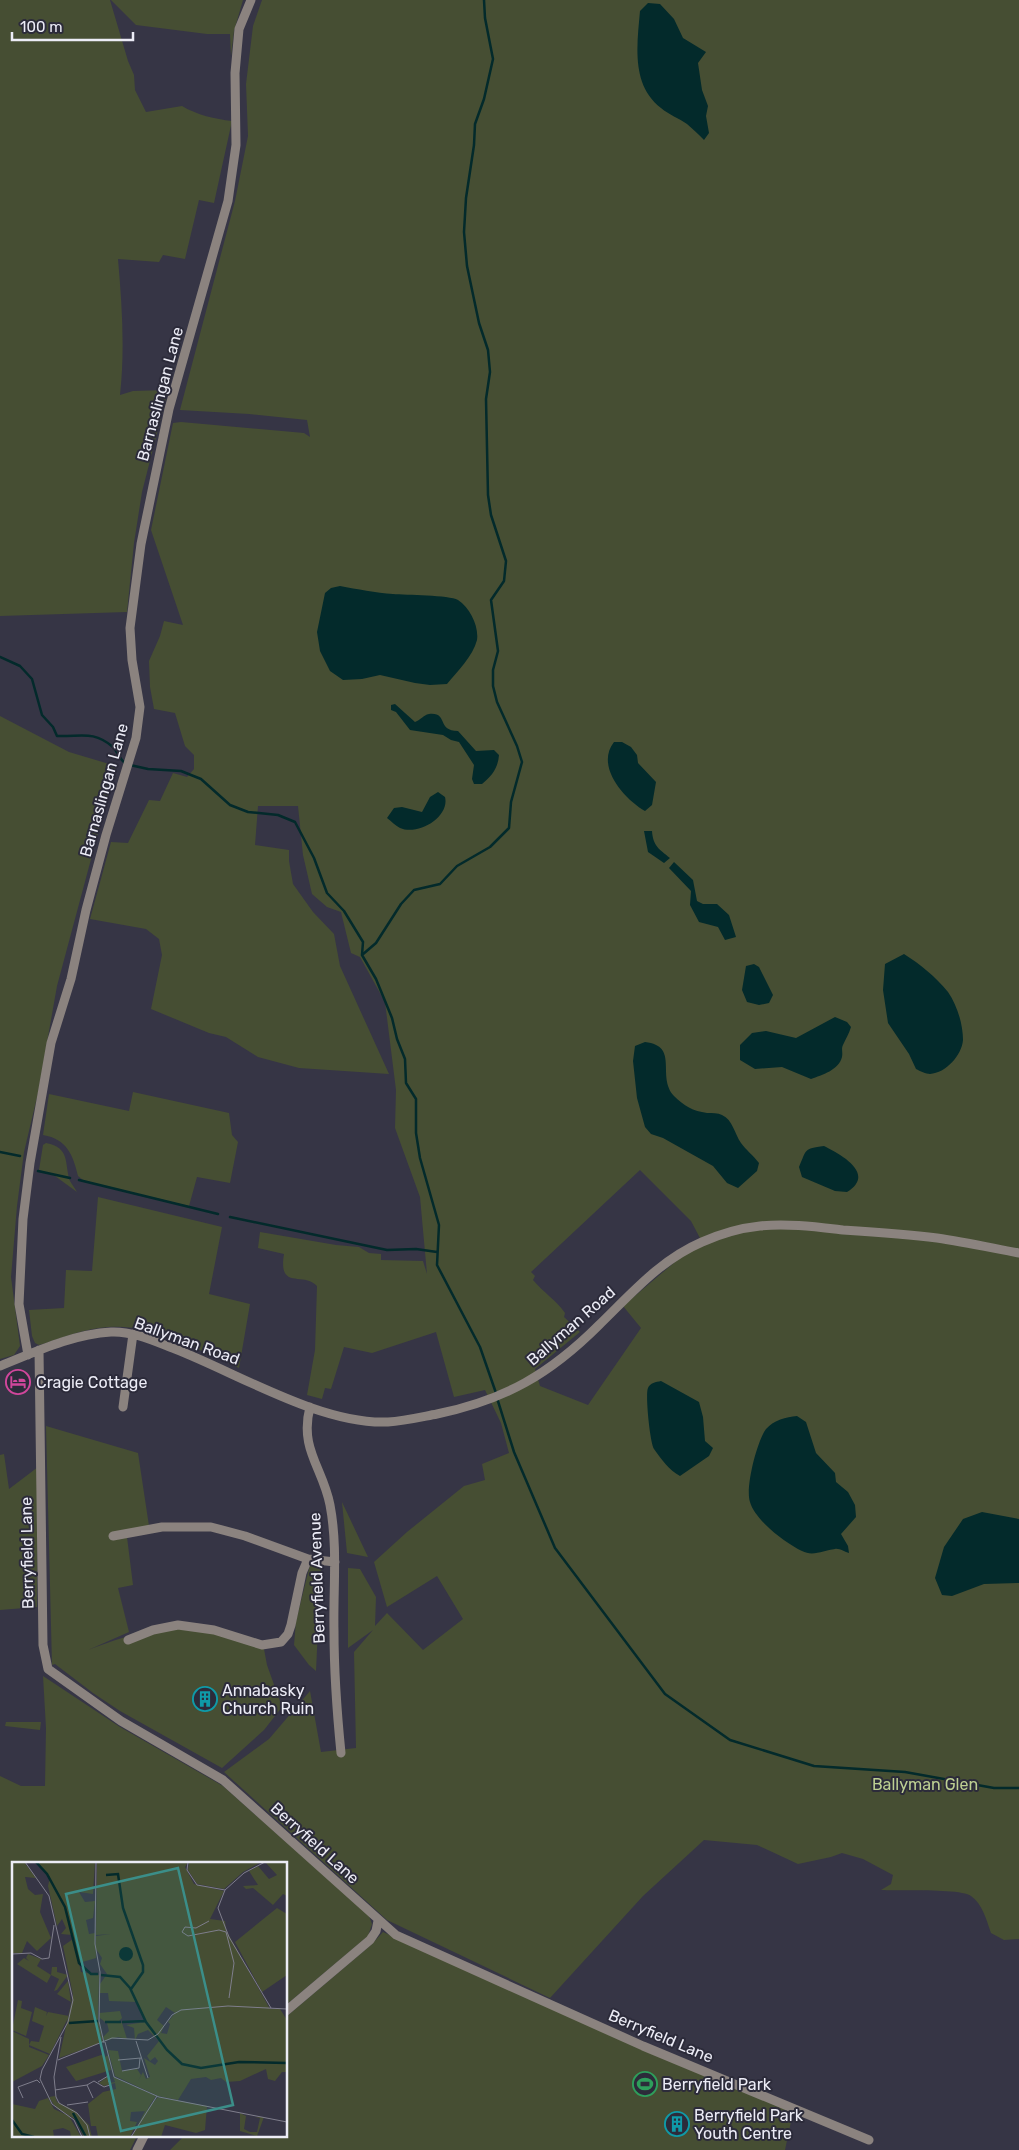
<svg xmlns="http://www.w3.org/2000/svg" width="1019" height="2150" viewBox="0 0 1019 2150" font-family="Rubik,sans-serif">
<rect width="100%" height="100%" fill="#363545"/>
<path fill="#464e33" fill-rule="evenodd" d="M0,0H110L128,61L134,75L135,90L146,112L182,106C197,115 215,119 232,121L214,203L199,200L185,259L163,255L159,262L118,259C122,305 125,350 120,395L133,391L168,390L142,492L134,543L127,612L0,616Z
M111,0H243L234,31L231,56L230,34H207L136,25Z
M262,0H1019V1939L1004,1940L991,1933C986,1919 983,1905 971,1896C961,1888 897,1891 881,1890L891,1884L893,1875L863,1859L842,1853L831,1857L798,1864L757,1845L704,1840L643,1896L550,1998L387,1920L224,1772L269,1739L310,1691L321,1752L356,1748L354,1652L373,1630L348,1648V1568L360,1569L376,1597L375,1626L387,1613L423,1650L463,1619L437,1576L387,1607L374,1562L407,1532L464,1486L485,1480L482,1464L509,1453L501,1423L485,1390L454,1397L436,1332L372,1353L344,1347L331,1389L325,1388L322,1399L307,1395L315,1350L317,1286C303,1271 278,1291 284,1254L258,1248L260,1232L336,1245L359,1247L369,1253L381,1254V1260L423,1261L427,1274L420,1197L395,1128L396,1090L385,1002L360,957L351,953L341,912L327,907L312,894L303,855L298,806H258L255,845L289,850V861L293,884L313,912L334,934L340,966L389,1074L299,1068L258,1057L226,1037L209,1033L151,1009L162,955L159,939L146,929L90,919L111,842L128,843L149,800L160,801L173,773L187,777L194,769V755L185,746L175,713L154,709L150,687L149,661L160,636L164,621L183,625L151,530L173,423L181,422L304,433L310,437L307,420L249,414L180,410L235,201L248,136L246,84L253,26ZM640,1170L691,1221L701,1240L623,1306L641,1328L588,1405L540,1386L535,1369L580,1332L564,1317L565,1313C556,1300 543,1292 533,1280L535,1276L531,1272Z
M0,716L69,752L116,766L57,986L38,1093L24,1152L17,1206L11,1277L20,1346L14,1355L0,1359Z
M133,1092L229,1113L232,1135L238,1142L230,1183L197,1177L189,1206L99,1185L83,1180L78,1176C73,1155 67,1139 43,1135L49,1094L129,1111Z
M46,1143C71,1148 64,1163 70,1181C72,1185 75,1188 77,1192L55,1176L39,1170L43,1145Z
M98,1197L222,1227L209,1294L250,1304L239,1368C200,1351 153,1324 109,1327C87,1328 67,1336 46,1343L39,1345L35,1343L32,1336L29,1310L64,1308L66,1270L92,1271Z
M46,1426L138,1453L149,1526L127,1537L133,1585L118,1588L129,1632L88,1650C121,1637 162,1624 197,1629C220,1633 243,1643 264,1649L267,1665L282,1707L264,1730L222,1768L120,1711L93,1693L55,1664L52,1665Z
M4,1454L9,1489L38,1467L37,1607L0,1610V1455Z
M342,1502L368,1557L347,1553Z
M321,1564L316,1671L309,1665L294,1645L296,1621L310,1565Z
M43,1676L120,1727L223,1786L369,1916L372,1924L368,1936L286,2005V1864H14V2136H137L130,2150H0V1776L21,1786H45L46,1728Z
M6,1722H41L40,1730L5,1726Z
M383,1932L555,2009L793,2112L785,2150H170L184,2136H286V2017L371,1945Z"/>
<path fill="#032a2b" d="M648,3L660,4L674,19L683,38L706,52L698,63L702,90L708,106L706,116L709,133L704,140C699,135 693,129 687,124C679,118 669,115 661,108C631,85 637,45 640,11Z
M340,586C357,589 376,593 393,594C406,595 449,595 458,600C470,608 479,626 477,640C473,656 457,672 447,684L430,685L415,683L380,675L362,679L343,680L330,671L320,651L317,632L325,593L331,588Z
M395,704L415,722C421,720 423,715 429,714C449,712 436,731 458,731L476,751L494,750L499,755C498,768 492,776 482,784H474L472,779L474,765L459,742L451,740L443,735L410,730L396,712L391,710V705Z
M614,742H622L631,747L637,755L638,763L656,782L652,805L645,811C624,799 595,766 614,742Z
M438,792L445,797C450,817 418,836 400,828C396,826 391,821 387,818L394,808L402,807L422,812L430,797Z
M644,831H652C653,846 659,849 670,858L664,863L648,852Z
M674,862L693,880L697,901L703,904H717L729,915L736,937L725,940L718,927L699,922L690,905L691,891L669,868Z
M904,954C920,964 936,977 948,992C957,1005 963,1024 963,1040C962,1055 946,1073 930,1074C926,1074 920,1071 916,1069L909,1054L888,1023L883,990L885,964Z
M754,964L759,967L773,995L769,1003L759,1005L747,1002L742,990L746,966Z
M835,1017L847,1022L851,1027C849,1034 846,1038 843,1045C841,1049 843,1052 842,1057C839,1070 822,1075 811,1079L782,1067L755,1069L740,1060V1045L752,1033L766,1031L796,1038Z
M645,1042C680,1046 656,1076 674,1096C684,1106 693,1111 707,1113C712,1113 718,1113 722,1115C733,1120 734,1133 741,1143C746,1150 753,1155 759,1163L757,1171L738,1188L727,1183L713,1166L663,1138L651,1134L645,1127L637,1098L633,1061L635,1046Z
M824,1146C842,1155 876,1174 847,1192L835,1191L802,1177L799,1167C807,1149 803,1149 824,1146Z
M661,1381L699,1402L703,1417L705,1441L713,1448L709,1456L680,1476C669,1470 661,1459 654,1449C650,1443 645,1394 648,1388C650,1383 656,1382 661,1381Z
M797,1416L806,1422L816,1453L835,1473L836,1482L848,1492L855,1505L856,1517L841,1534L848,1546L849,1553C845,1552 839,1548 835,1549C824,1550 813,1557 802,1551C785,1543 755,1520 750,1502C745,1488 757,1441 766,1429C774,1420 786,1417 797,1416Z
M982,1512L1019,1519V1583L984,1584L952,1596L942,1595L935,1578L944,1547L963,1519Z"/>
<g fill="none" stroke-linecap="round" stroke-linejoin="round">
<path stroke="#032a2b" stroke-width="2.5" d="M0,657L20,666L32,679L42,715L53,727L57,736C81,737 93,730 113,747C118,752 119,759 125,763
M130,765L148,769L181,771L201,779L230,805L248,812L278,815L295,822L314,858L327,893L344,911L363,942L362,955L376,979L392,1018L397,1039L405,1059L406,1083L416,1099V1133L420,1158L439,1225L437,1265L480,1347L496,1393
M362,955L376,943L401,904L414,890L440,884L457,866L490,847L509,828L511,802L522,762L517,746L497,702L493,686V670L498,651L491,600L504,581L506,561L491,515L488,495L486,399L490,372L488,350L479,323L467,266L464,232L466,198L474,145L475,124L484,99L493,59L485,18L484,0
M0,1152L20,1156
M38,1171L70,1178
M79,1180L218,1214
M230,1217L387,1250L416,1249L437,1252
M497,1398L514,1452L555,1548L665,1694L730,1740L814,1766L905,1772L994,1788H1019"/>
<path stroke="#8b837f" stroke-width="9" d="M39,1350L43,1645L48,1669L121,1721L223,1780L396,1935L643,2046L869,2140
M28,1355L19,1304L23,1219L30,1163L51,1043L71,979L86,910L106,835L136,738L140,707L132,660L130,628L141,544L169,409L228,201L236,145L235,73L239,29L251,0
M0,1366C35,1352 73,1334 111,1332C133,1331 154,1341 175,1349C237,1373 321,1425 388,1422C404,1421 421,1417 437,1414C505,1400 550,1374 599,1325C631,1294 660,1260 702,1242C720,1234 741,1228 760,1226C787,1223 817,1227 843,1230C875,1232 906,1234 937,1238C965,1242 992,1248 1019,1253
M123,1407L133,1334
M310,1407C299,1449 323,1468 330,1505C338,1547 333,1589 334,1631C334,1672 337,1713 341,1753
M113,1536L162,1527H211L245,1536L308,1559L335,1562
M128,1640L153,1630L178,1625L214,1630L262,1645L281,1642L288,1634L291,1625L302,1573L308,1559
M286,2011L370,1940L376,1931L378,1921
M137,2150L144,2136"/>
</g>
<defs>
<symbol id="hotel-ring" viewBox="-11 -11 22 22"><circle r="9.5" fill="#2c2b3a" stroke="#d1479c" stroke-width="1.5"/><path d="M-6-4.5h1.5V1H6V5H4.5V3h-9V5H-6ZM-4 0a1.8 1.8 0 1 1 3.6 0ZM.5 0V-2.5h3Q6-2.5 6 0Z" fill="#d1479c"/></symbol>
<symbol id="building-ring" viewBox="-11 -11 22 22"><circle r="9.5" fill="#2c2b3a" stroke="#0f9aa8" stroke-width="1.5"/><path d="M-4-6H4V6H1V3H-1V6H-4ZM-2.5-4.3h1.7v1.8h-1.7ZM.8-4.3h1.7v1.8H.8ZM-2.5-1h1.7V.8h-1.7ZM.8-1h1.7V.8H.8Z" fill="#0f9aa8"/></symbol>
<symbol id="stadium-ring" viewBox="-11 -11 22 22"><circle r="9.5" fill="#2c2b3a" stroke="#2e9e5b" stroke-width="1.5"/><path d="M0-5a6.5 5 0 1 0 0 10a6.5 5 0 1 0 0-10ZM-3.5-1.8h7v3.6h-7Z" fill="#2e9e5b"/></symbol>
</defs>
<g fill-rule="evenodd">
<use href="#hotel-ring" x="4" y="1368" width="28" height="28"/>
<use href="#building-ring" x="191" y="1685" width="28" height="28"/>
<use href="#stadium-ring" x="631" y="2070" width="28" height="28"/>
<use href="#building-ring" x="663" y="2110" width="28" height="28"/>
</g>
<g text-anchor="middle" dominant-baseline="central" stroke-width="4" stroke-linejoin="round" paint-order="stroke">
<g font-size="16" fill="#ececf6" stroke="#2c2b3a">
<text transform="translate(160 394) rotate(-75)">Barnaslingan Lane</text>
<text transform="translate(104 790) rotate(-74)">Barnaslingan Lane</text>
<text transform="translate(571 1326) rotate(-41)">Ballyman Road</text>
<text transform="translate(187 1341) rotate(20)">Ballyman Road</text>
<text transform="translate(27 1553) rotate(-91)">Berryfield Lane</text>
<text transform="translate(317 1578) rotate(-92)">Berryfield Avenue</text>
<text transform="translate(315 1843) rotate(42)">Berryfield Lane</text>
<text transform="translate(661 2036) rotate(23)">Berryfield Lane</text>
</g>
<g font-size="16" fill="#ececf6" stroke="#2c2b3a" text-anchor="start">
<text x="36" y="1382">Cragie Cottage</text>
<text x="222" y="1690">Annabasky<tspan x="222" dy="18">Church Ruin</tspan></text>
<text x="662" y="2084">Berryfield Park</text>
<text x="694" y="2115">Berryfield Park<tspan x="694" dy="18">Youth Centre</tspan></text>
</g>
<g font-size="16" fill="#bdcf92" stroke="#2c2b3a">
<text x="925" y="1784">Ballyman Glen</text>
</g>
</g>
<g transform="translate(12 1862)">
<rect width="275" height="275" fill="#363545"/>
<path d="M0,0H12L24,16L13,15L16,27L23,33L31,32L28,50L39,76L25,89L15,79L10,91H0ZM23,0H83L81,32L67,30L73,40L83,39L81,56L74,58L77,72L83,71L84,96L67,101L69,110L87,113L86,158L91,180L47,196L61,133L51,84L61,77L60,73L49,72L54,66L50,57L45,64L36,24L38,15ZM85,0H176L173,5L182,22L212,29L198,57L213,59L214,68L258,147H268L275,158V210H270L263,219L256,217L254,207L228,219L214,220L209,216L199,218L194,215L179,217L166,238L146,234L103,214L96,188L106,189L110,209L125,207L129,213L126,219L131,210L134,217L138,215L132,196L143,203L146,199L143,195L138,199L135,194L147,179L136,168L126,172L123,178L122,166L114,163L133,160L125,140L97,139L96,131H87L88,122L95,112L88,102L90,96L84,87V74L99,72L84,73ZM154,145L163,151L156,160L158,162L155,172L149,171L152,164L145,158ZM177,0H249L231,10L212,27L185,22L176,8ZM253,0H275V34L271,32L261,43L241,26L234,27L231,24L246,23L237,9L246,4L257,17L265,13ZM265,46L275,52V113L250,130L223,80ZM16,92L29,97L25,104L39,113L40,105H45V110L56,113L45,128L42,129L47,117L39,113L35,121L5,102L12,96L17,99L14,96ZM56,119L59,140L45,132ZM6,138L10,139L9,146L20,150L14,174L0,168ZM23,145L35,150L34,154L36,150L57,154L38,192L17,183L19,179L27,180L32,164L20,159ZM108,149L110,156L106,160H93L88,156L87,151ZM95,161H110L115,177L106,175L93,179L91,175L97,169ZM0,169L17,177V185L37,193L30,204L0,220ZM92,192L93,195L96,193L99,208L64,219L54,205ZM95,215L98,221L103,220L101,215L144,234L134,249L119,250L118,259L125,260L118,275H86L84,264H79L76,242L91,230L104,227L103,221L92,224L87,221ZM43,234L45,240L62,248L77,263L80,275H72L63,257L44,246L37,235ZM146,235L195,244L193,268L184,271L153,263L149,275H120L132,251ZM36,236L42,247L57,254L69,275H59L58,269L51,266L41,268L42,275H0V242L23,247L27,239ZM228,251L234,254L232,267L238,270H245L248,256L243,255H252L245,274L228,269Z" fill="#464e33" fill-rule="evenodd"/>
<path d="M107 92a7 7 0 1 1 14 0a7 7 0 1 1-14 0Z" fill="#032a2b"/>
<path fill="none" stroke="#032a2b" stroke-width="2.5" d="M24,0L35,12L53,45L67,101L79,112H86M94,13L106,12L111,46L131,103V110L119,127M89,113L108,115L118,126L134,160L155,188L170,202L189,206L227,200L275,201M93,160H109M110,160L134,159M57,161L86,159M61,251L74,275M0,258L10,272L22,275"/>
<path fill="none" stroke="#7f7e8c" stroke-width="1" d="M13,0L37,34L61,138L56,160L30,208L28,217L40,242L62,258L70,275M84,0L83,82L88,110L87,159L92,181M176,0L175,8L185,23L213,28M213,28L206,46L217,75L259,146M213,28L232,11L253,0M197,59L184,66L173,65L170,70L176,74L207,68L214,70L222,101L217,136M0,92L19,91L30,97L37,96L42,63M49,175L42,215L44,235L47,241L65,251L75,263L78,275M124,179L136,216M93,180L102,215L147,235L275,260M46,198L100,176L136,178L146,172L160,153L169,148L216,144L275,147M106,198L129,196M110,209L127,206L128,196M86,220L96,214L97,220M75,223L82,219L92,225L98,223M43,228L75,223L81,236M11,236L6,225L25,218L28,221M55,243L76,240M119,275L145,234"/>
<path fill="#3b8e89" fill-opacity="0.15" stroke="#3b8e89" stroke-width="2.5" d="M166,6L221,243L109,269L54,32Z"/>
<rect width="275" height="275" fill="none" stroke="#ececf6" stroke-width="2.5"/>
</g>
<path d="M12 32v8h121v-8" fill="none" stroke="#ececf6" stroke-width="2.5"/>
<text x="20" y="32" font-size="15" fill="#ececf6" stroke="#2c2b3a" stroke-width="4" paint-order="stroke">100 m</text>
</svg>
